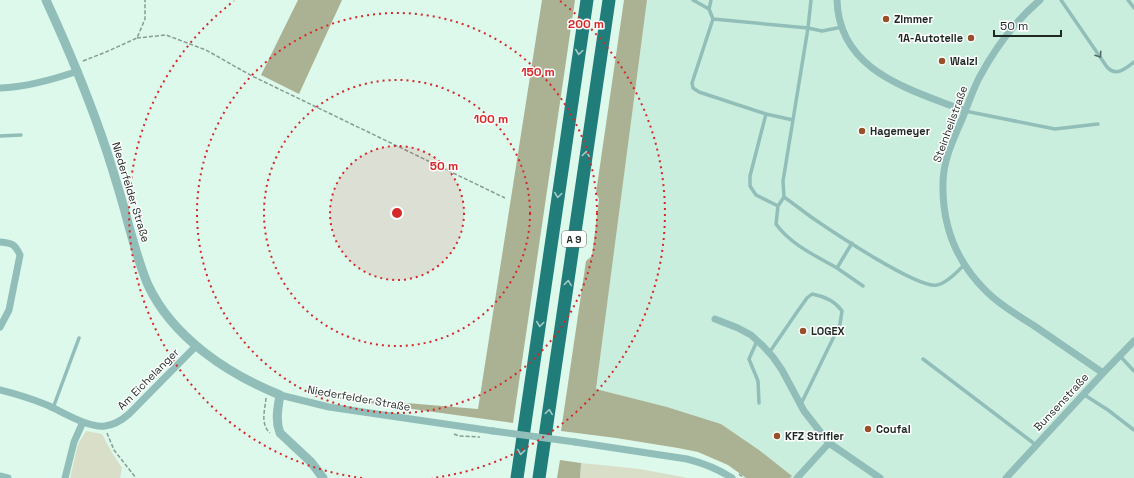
<svg xmlns="http://www.w3.org/2000/svg" width="1134" height="478" viewBox="0 0 1134 478" font-family="'Space Grotesk',sans-serif">
<rect width="100%" height="100%" fill="#dcf9ec"/>
<path fill="#caeedd" d="M647,0H1134V478H790L792,476L759,450L721,424L667,407L596,389Z"/>
<path fill="#d9dec9" d="M86,431L102,434L111,451L122,468L120,478H70L78,444Z
M581,463L640,469L688,478H580Z"/>
<path fill="#abb293" d="M298,0H342L299,94L261,75Z
M542,0H575L513,423L311,395L478,409Z
M624,0H647L596,389L667,407L721,424L759,450L792,476L790,478H746L728,465L698,452L678,448L616,438L561,431L586,261L592,256L599,199L596,193Z
M560,460L581,463L580,478H557Z"/>
<g fill="none" stroke-linecap="round" stroke-linejoin="round">
<path stroke="#879c92" stroke-width="1.5" stroke-dasharray="4 2" stroke-linecap="butt" d="M137,38L166,35L206,50L252,76L505,198
M83,61L106,52L137,38L145,19V0
M266,398C265,410 260,424 270,433
M107,433L114,450L136,478
M454,434L459,436L480,437
M739,474L744,478"/>
<path stroke="#92beba" stroke-width="3.5" d="M693,0L709,9
M711,0L709,9L713,19L808,28L811,0
M1061,0L1107,67C1116,77 1125,69 1134,62
M1128,0L1134,8
M713,19L692,83L693,88L699,92L766,114
M842,27L822,31L808,28L783,181L784,197C794,204 804,212 814,219C833,232 918,289 937,285C947,283 957,272 964,265
M965,111L1055,129L1098,124
M0,136L21,135
M784,197L778,206L776,224C790,244 816,256 837,268L852,243
M778,206L756,195L750,186V176L766,114L793,120
M837,268L863,286
M757,341L749,359L758,381L759,403
M769,353L797,312L807,298L812,294C823,296 835,301 842,311L840,324L801,404
M1120,356L1134,371
M923,359L1036,445
M1083,394L1108,410L1134,430
M53,408L79,338"/>
<path stroke="#92beba" stroke-width="7" d="M837,0C839,72 910,89 965,111
M1040,0C1014,22 995,48 979,78C973,90 968,104 963,117C954,138 943,160 943,183C942,226 956,262 987,292C1000,305 1017,315 1033,325C1056,341 1080,357 1103,373
M0,88C27,87 52,80 78,71
M0,242C12,243 15,244 20,255L9,310L0,327
M715,319L738,328L751,335L763,346L773,357L782,370L804,411L829,443L880,478
M0,390C16,394 32,399 47,405C63,412 88,428 105,426C114,425 122,420 129,414L196,346
M280,395L329,407L493,431
M575,442L687,459C703,463 718,469 732,478
M0,476L8,478
M65,478L74,442L83,422
M797,478L829,443
M1006,478L1103,373L1134,341"/>
<path stroke="#92beba" stroke-width="9" d="M46,0C69,50 90,100 107,152C114,174 121,196 127,219C133,241 139,264 148,285C173,338 228,374 280,395C278,408 275,420 280,433L311,462L323,478"/>
<path stroke="#217d79" stroke-width="13" d="M517,478L587,0
M539,478L609,0"/>
<path stroke="#92beba" stroke-width="7" d="M493,431L575,442"/>
</g>
<defs><path id="oneway-chevron" d="M-2-3.5L2.5 0L-2 3.5" fill="none" stroke-width="1.6" stroke-linecap="round" stroke-linejoin="round"/></defs>
<g stroke="#a6cbc9">
<use href="#oneway-chevron" transform="translate(579 52) rotate(98)"/>
<use href="#oneway-chevron" transform="translate(586 154) rotate(-82)"/>
<use href="#oneway-chevron" transform="translate(558 195) rotate(98)"/>
<use href="#oneway-chevron" transform="translate(568 283) rotate(-82)"/>
<use href="#oneway-chevron" transform="translate(540 324) rotate(98)"/>
<use href="#oneway-chevron" transform="translate(549 412) rotate(-82)"/>
<use href="#oneway-chevron" transform="translate(521 452) rotate(98)"/>
</g>
<use stroke="#526c68" href="#oneway-chevron" transform="translate(1099 55) rotate(56)"/>
<circle cx="397" cy="213" r="67" fill="#d62828" fill-opacity=".12"/>
<g fill="none" stroke="#d62828" stroke-width="2" stroke-dasharray="2 4">
<circle cx="397" cy="213" r="67"/>
<circle cx="397" cy="213" r="133"/>
<circle cx="397" cy="213" r="200"/>
<path d="M362 478A267 267 0 0 1 234 1M560 1A267 267 0 0 1 432 478"/>
</g>
<g fill="#98502b" stroke="#fff" stroke-width="1.5">
<circle cx="886" cy="19" r="4"/>
<circle cx="971" cy="38" r="4"/>
<circle cx="942" cy="61" r="4"/>
<circle cx="862" cy="131" r="4"/>
<circle cx="803" cy="331" r="4"/>
<circle cx="868" cy="429" r="4"/>
<circle cx="777" cy="436" r="4"/>
</g>
<g text-anchor="middle" dominant-baseline="central" stroke-width="3" stroke-linejoin="round" paint-order="stroke">
<rect fill="#fff" stroke="#626966" stroke-width="1" x="562" y="231" width="24" height="16" rx="3"/>
<g font-size="10" font-weight="bold" fill="#1e2924">
<text x="574" y="239">A 9</text>
</g>
<g font-size="11" font-weight="bold" fill="#1e2924" stroke="#fff" text-anchor="start">
<text x="894" y="19">Zimmer</text>
<text x="963" y="38" text-anchor="end">1A-Autoteile</text>
<text x="950" y="61">Walzl</text>
<text x="870" y="131">Hagemeyer</text>
<text x="811" y="331">LOGEX</text>
<text x="876" y="429">Coufal</text>
<text x="785" y="436">KFZ Strifler</text>
</g>
<g font-size="11" fill="#1e2924" stroke="#fff">
<text transform="translate(950 124) rotate(-70)">Steinheilstraße</text>
<text transform="translate(131 192) rotate(73)">Niederfelder Straße</text>
<text transform="translate(148 379) rotate(-45)">Am Eichelanger</text>
<text transform="translate(359 398) rotate(10)">Niederfelder Straße</text>
<text transform="translate(1061 402) rotate(-47)">Bunsenstraße</text>
</g>
</g>
<circle cx="397" cy="213" r="6" fill="#d62828" stroke="#fff" stroke-width="2"/>
<g font-size="12" text-anchor="middle" font-weight="bold" fill="#d62828" stroke="#fff" stroke-width="3" stroke-linejoin="round" paint-order="stroke">
<text x="586" y="28">200 m</text>
<text x="538" y="76">150 m</text>
<text x="491" y="123">100 m</text>
<text x="444" y="170">50 m</text>
</g>
<path d="M994 30v6h67v-6" fill="none" stroke="#1e2924" stroke-width="2"/>
<text x="1000" y="30" font-size="12" fill="#1e2924" stroke="#ffffff" stroke-width="3" paint-order="stroke">50 m</text>
</svg>
